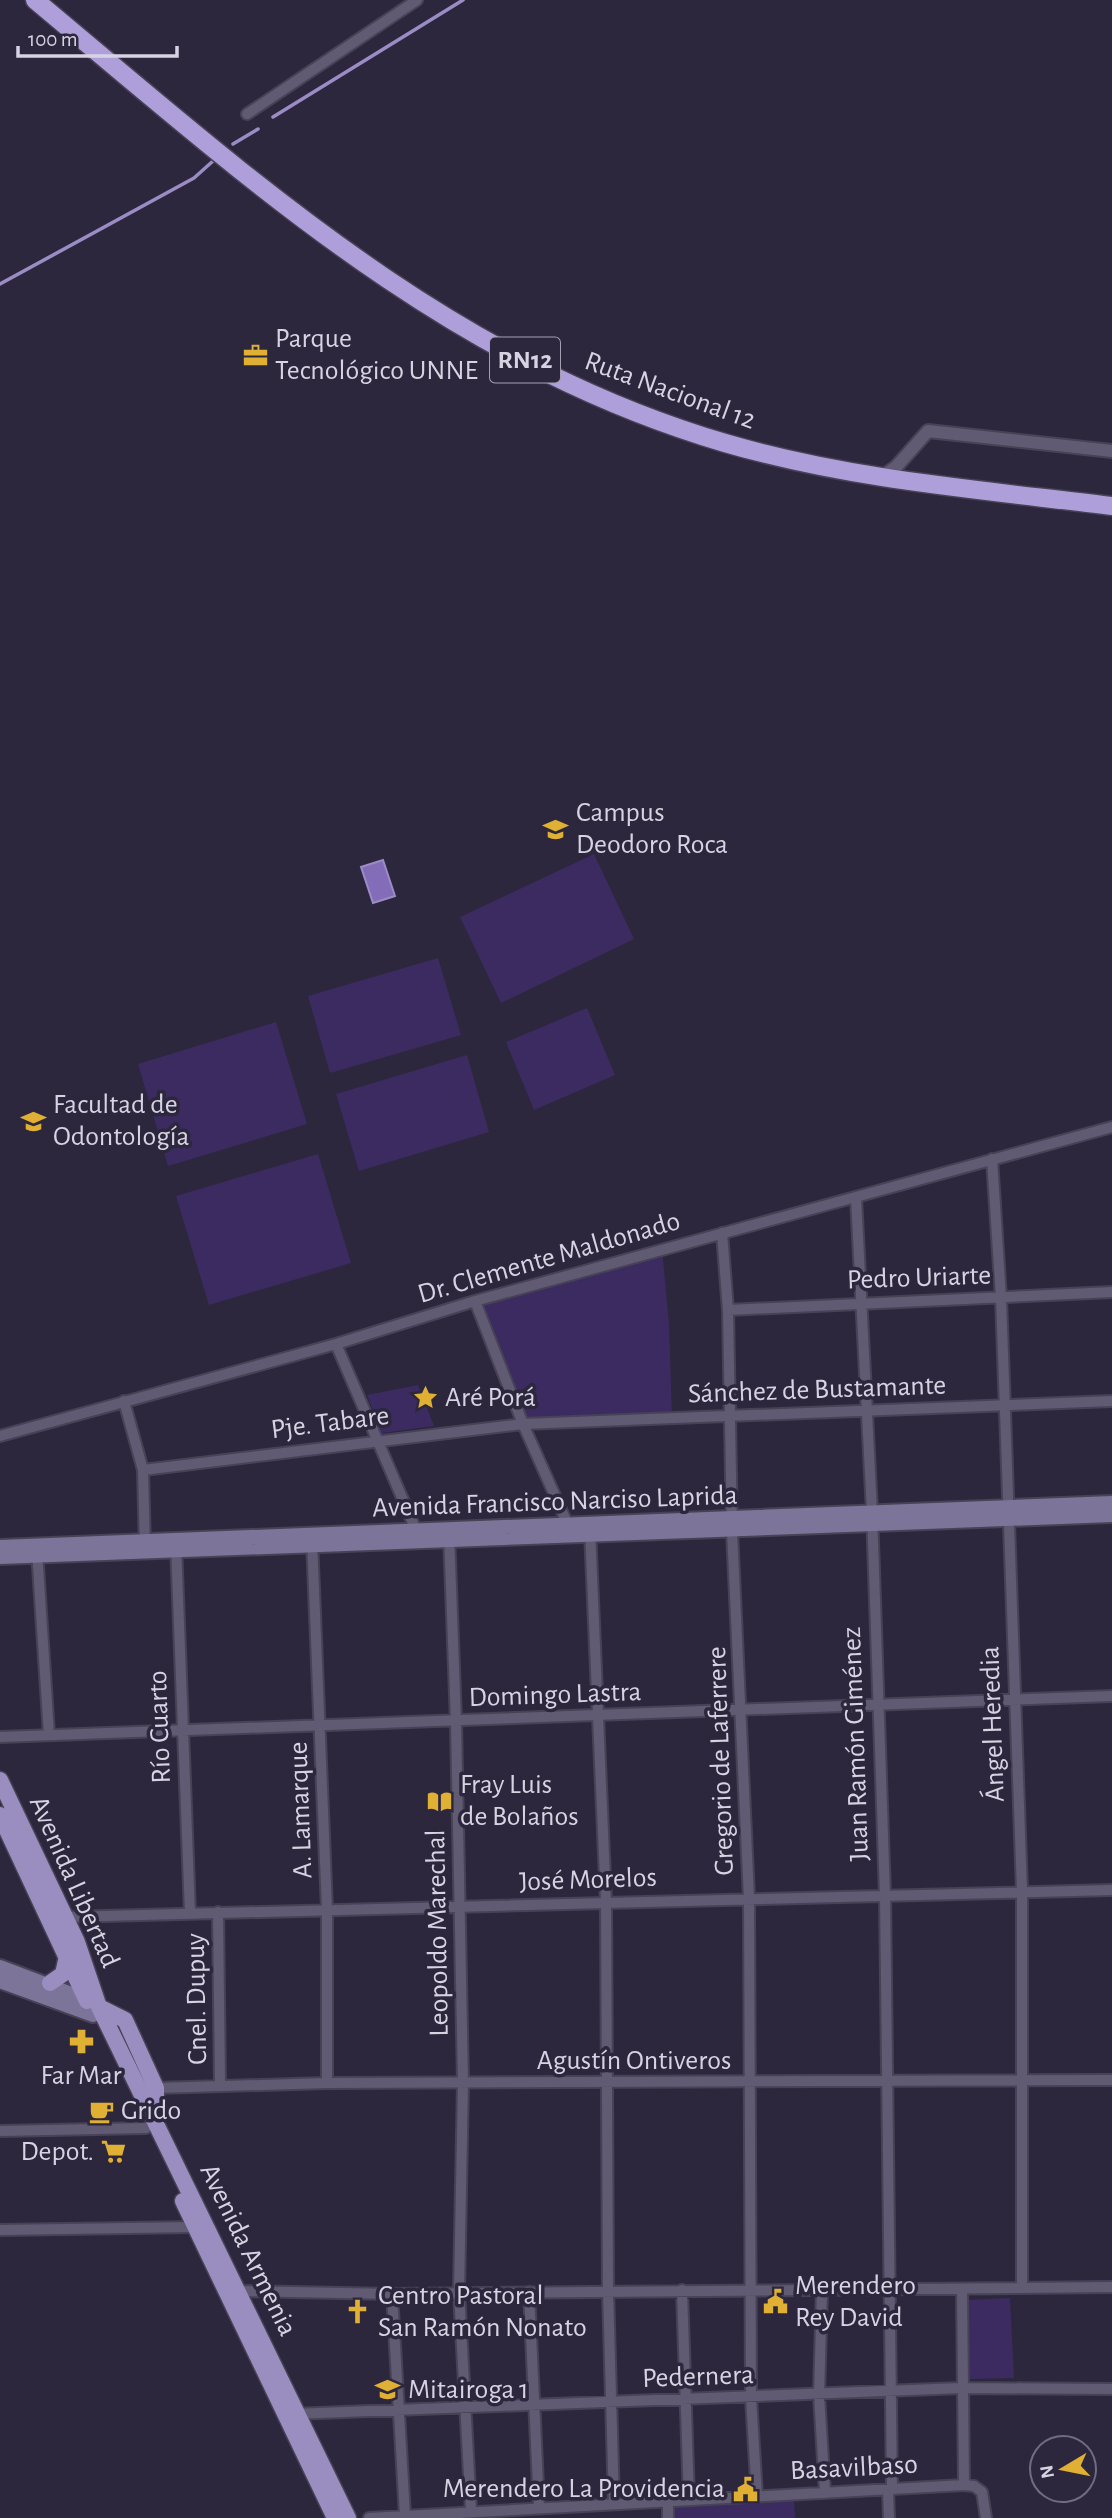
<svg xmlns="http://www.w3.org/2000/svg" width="1112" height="2518" viewBox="0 0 1112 2518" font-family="'Alegreya Sans',sans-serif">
<rect width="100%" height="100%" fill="#2d273d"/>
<path fill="#3c2b60" d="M594,854L634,939L501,1003L460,917Z
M438,958L461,1035L330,1073L308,996Z
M587,1008L615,1075L534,1110L506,1042Z
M276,1022L307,1124L168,1166L138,1064Z
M467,1055L489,1132L359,1171L336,1094Z
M318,1154L351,1263L209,1305L176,1196Z
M662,1249L669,1324L672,1418L523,1424L475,1301Z
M418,1385L434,1426L382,1433L367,1395Z
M1010,2298L1014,2378L970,2379L967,2300Z
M794,2499L795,2518H675V2505Z"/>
<path fill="#836db9" stroke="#9c8cc5" stroke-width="2" d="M383,860L395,896L373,903L361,867Z"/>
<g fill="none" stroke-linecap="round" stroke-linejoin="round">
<path stroke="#9c8cc5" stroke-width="3.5" d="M273,117L463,0
M233,144L258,129
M0,284L194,178L213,161"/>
<defs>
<path id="minor" d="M247,114L417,0
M992,1159L1001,1298L1022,1891V2287
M856,1197L872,1512L885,1895L892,2490
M722,1233L728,1310L732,1531L749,1898L751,2398L757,2496
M475,1301L523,1424L568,1525
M728,1310L1112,1292
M336,1344L419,1537
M124,1401L143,1470L145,1549
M0,1436L336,1344L475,1301L1112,1127
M143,1470L523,1424L1112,1401
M590,1530L606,1902L608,2290L614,2504
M449,1534L456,1722L463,2083L459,2292L471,2511
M312,1540L327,1910V2083
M176,1545L190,1913
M37,1551L49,1735
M0,1737L1112,1696
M218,1912L220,2085
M66,1917L1112,1890
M156,2088L327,2083L1112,2080
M0,2131L146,2128
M0,2230L195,2227
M822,2289L819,2395L825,2493
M962,2289L964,2485
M682,2290L689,2500
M529,2292L539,2507
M234,2294L239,2291L392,2294L1112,2287
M392,2294L405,2516
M293,2414L961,2388L1112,2389
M888,2490L889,2518
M668,2502V2518
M369,2518L964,2485L974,2486L982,2492L986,2518"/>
<path id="tertiary" d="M882,477L896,467L928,431L1112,451"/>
<path id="secondary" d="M0,1547L1112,1503
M0,1557L1112,1515
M0,1967L90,2001
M0,1981L93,2015"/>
<path id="primary" d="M0,1780L77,1942L99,2007L348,2518
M0,1815L87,2001
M50,1983L63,1974L67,1956
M99,2007L125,2020L156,2088V2119
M183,2201L335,2518"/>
<path id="trunk" d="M35,0C252,181 448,361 725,443C851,480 983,490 1112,506"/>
</defs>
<use href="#minor" stroke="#474255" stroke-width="14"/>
<use href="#tertiary" stroke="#474255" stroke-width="16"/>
<use href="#secondary" stroke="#474255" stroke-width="18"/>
<use href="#primary" stroke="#474255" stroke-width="19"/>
<use href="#trunk" stroke="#474255" stroke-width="21"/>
<use href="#minor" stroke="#605a73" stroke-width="10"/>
<use href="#tertiary" stroke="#605a73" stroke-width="12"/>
<use href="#secondary" stroke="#7d7499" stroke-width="14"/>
<use href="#primary" stroke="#9a8ec0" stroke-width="16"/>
<use href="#trunk" stroke="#ae9fda" stroke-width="18"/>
</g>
<defs>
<symbol id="office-bare" viewBox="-9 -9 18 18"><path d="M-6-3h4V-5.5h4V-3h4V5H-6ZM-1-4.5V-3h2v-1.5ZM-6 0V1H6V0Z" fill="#e0b034" stroke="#2d273d" stroke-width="2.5" paint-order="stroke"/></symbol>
<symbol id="university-bare" viewBox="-9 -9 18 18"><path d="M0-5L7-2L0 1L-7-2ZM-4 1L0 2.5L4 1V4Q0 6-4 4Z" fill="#e0b034" stroke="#2d273d" stroke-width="2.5" paint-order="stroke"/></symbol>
<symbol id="sight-bare" viewBox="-9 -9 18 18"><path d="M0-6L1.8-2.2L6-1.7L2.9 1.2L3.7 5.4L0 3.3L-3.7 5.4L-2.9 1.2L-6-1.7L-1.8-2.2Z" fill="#e0b034" stroke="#2d273d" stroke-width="2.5" paint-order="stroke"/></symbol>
<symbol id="library-bare" viewBox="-9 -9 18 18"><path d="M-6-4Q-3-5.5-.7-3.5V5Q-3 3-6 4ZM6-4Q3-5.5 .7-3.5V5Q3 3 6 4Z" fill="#e0b034" stroke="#2d273d" stroke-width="2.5" paint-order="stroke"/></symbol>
<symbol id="pharmacy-bare" viewBox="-9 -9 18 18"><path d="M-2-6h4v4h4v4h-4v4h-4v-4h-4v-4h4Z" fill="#e0b034" stroke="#2d273d" stroke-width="2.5" paint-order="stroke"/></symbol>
<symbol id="cafe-bare" viewBox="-9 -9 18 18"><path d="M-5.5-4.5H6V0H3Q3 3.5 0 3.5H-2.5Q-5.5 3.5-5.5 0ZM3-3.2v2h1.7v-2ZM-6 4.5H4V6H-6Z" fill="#e0b034" stroke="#2d273d" stroke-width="2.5" paint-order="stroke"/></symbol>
<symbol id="supermarket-bare" viewBox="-9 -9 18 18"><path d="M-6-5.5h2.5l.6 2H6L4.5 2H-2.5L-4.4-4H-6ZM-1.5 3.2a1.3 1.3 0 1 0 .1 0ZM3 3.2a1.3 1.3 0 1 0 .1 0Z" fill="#e0b034" stroke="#2d273d" stroke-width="2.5" paint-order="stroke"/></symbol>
<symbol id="civic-bare" viewBox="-9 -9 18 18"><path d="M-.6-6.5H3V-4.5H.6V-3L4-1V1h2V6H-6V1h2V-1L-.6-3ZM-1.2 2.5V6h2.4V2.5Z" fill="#e0b034" stroke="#2d273d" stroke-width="2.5" paint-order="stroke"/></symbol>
<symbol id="church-bare" viewBox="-9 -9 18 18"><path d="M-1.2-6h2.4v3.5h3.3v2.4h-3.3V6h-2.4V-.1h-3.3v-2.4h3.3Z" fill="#e0b034" stroke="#2d273d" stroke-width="2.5" paint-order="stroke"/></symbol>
<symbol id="school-bare" viewBox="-9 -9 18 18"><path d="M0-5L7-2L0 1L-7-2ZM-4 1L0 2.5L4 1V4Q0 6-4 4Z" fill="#e0b034" stroke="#2d273d" stroke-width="2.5" paint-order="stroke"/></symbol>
</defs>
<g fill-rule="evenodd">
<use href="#office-bare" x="238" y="338" width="35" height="35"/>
<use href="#university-bare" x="538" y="812" width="35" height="35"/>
<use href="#university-bare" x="16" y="1104" width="35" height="35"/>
<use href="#sight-bare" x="408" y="1380" width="35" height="35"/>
<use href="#library-bare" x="422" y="1784" width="35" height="35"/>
<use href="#pharmacy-bare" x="64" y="2024" width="35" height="35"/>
<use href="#cafe-bare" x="84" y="2094" width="35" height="35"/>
<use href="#supermarket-bare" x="96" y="2134" width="35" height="35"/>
<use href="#civic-bare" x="758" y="2284" width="35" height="35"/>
<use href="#church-bare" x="340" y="2294" width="35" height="35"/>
<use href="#school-bare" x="370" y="2372" width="35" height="35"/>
<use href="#civic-bare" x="728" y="2472" width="35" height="35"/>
</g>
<g text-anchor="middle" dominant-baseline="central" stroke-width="7" stroke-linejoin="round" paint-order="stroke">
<rect fill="#2d273d" stroke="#a49fb0" stroke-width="2" x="490" y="337.5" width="70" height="45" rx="5"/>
<g font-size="26" font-weight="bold" fill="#d7d3e2">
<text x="525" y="360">RN12</text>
</g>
<g font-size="28" fill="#d7d3e2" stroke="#2d273d" text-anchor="start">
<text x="275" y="339">Parque<tspan x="275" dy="32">Tecnológico UNNE</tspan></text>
<text x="576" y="813">Campus<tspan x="576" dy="32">Deodoro Roca</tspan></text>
<text x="53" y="1105">Facultad de<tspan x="53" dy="32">Odontología</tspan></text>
<text x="445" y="1398">Aré Porá</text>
<text x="460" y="1785">Fray Luis<tspan x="460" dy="32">de Bolaños</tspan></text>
<text x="81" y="2076" text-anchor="middle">Far Mar</text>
<text x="121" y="2111">Grido</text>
<text x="94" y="2152" text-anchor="end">Depot.</text>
<text x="795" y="2286">Merendero<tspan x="795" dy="32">Rey David</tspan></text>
<text x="378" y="2296">Centro Pastoral<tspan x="378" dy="32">San Ramón Nonato</tspan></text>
<text x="408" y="2390">Mitairoga 1</text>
<text x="725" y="2489" text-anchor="end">Merendero La Providencia</text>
</g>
<g font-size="28" fill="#d7d3e2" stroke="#2d273d">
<text transform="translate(670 391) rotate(20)">Ruta Nacional 12</text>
<text transform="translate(549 1258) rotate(-16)">Dr. Clemente Maldonado</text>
<text transform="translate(919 1278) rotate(-2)">Pedro Uriarte</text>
<text transform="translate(817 1390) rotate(-2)">Sánchez de Bustamante</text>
<text transform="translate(330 1423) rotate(-7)">Pje. Tabare</text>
<text transform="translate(555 1502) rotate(-2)">Avenida Francisco Narciso Laprida</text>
<text transform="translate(555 1695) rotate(-2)">Domingo Lastra</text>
<text transform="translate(993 1724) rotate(-92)">Ángel Heredia</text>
<text transform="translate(160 1727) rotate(-92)">Río Cuarto</text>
<text transform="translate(856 1744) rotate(-92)">Juan Ramón Giménez</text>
<text transform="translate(721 1761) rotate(-92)">Gregorio de Laferrere</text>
<text transform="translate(301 1810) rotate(-92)">A. Lamarque</text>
<text transform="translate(588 1880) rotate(-2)">José Morelos</text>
<text transform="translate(74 1882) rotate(66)">Avenida Libertad</text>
<text transform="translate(438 1933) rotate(-91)">Leopoldo Marechal</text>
<text transform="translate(197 1999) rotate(-91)">Cnel. Dupuy</text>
<text x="634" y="2061">Agustín Ontiveros</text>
<text transform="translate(248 2250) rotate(64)">Avenida Armenia</text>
<text transform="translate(698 2377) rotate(-2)">Pedernera</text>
<text transform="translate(854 2468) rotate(-3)">Basavilbaso</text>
</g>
</g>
<g transform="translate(1063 2469) rotate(260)"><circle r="33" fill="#2d273d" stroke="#716c7f" stroke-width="2"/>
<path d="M0-5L12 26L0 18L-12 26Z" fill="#e0b034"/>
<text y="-10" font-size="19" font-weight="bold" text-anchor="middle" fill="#d7d3e2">N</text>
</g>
<path d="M18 46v10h159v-10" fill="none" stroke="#d7d3e2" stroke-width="3.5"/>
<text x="28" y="46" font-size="21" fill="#d7d3e2" stroke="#2d273d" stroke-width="5" paint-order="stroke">100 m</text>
</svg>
